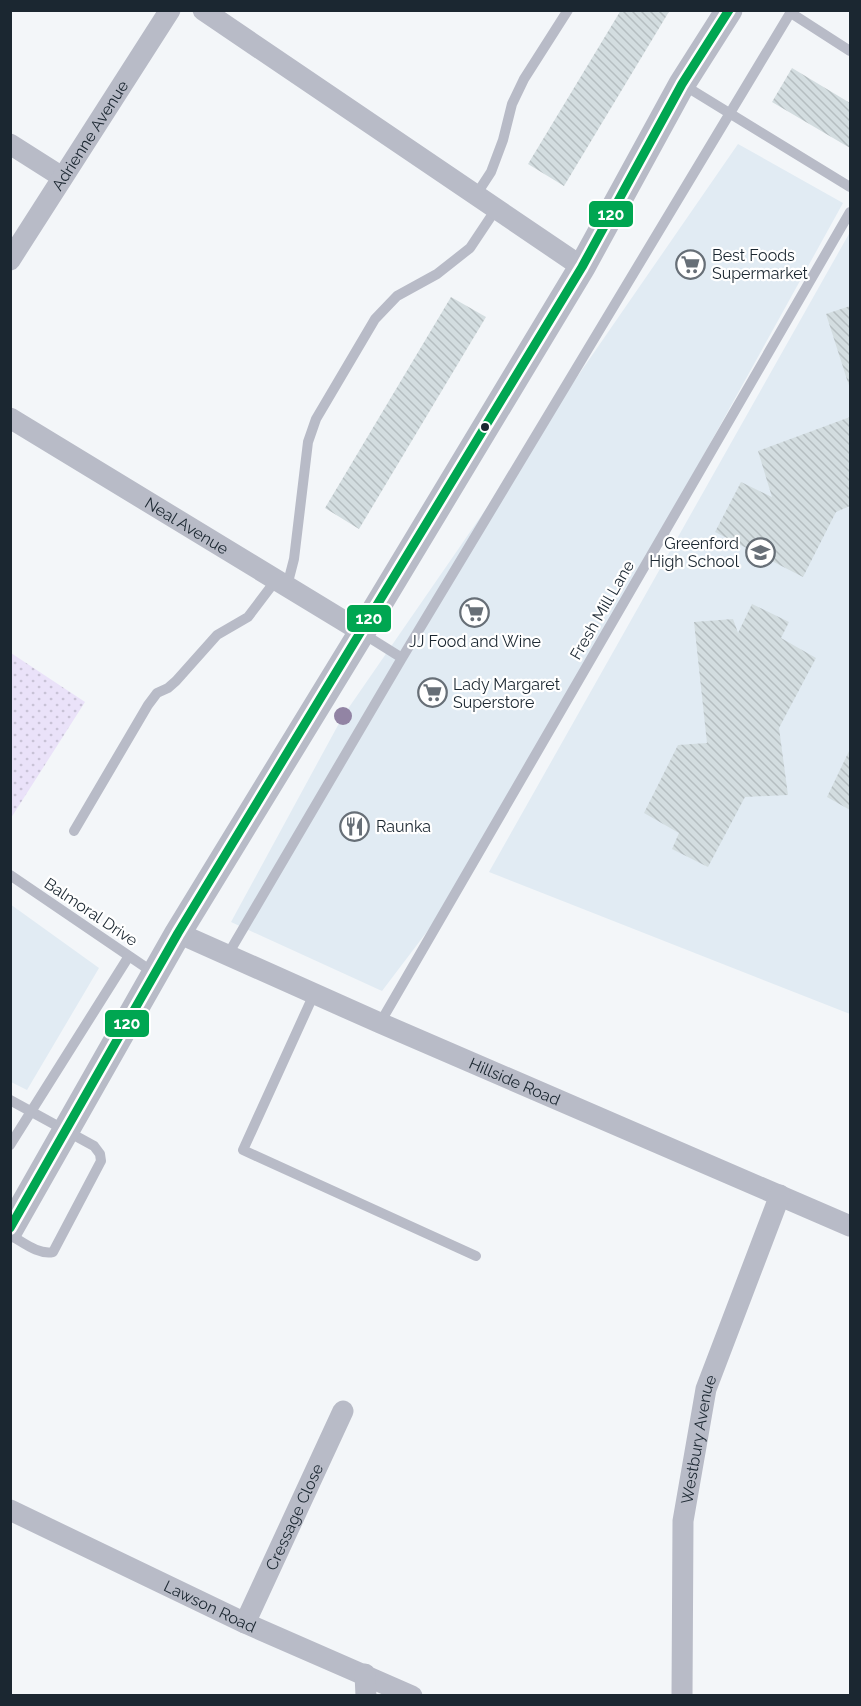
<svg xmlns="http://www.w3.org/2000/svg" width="861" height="1706" viewBox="0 0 861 1706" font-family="Raleway,sans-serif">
<defs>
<pattern id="green-dots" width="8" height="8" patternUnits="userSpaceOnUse" patternTransform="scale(1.5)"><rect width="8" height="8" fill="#eae2f9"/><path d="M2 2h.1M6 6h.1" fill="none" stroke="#c8c2d6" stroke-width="1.8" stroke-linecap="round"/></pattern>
<pattern id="building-back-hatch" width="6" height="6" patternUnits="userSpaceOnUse" patternTransform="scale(1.5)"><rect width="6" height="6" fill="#d3dde0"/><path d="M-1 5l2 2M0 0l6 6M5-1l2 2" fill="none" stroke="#b5bec1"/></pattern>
</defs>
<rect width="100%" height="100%" fill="#f3f6f9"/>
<path fill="#e1ebf3" d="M738,144L843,203L476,867L382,991L231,922L343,716Z
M850,232V1014L489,872Z
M10,904L99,968L27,1090L11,1082Z"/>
<path fill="url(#green-dots)" d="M11,653L85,702L11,818Z"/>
<path fill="url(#building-back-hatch)" d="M621,10H670L564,186L528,164Z
M792,68L850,103V148L772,102Z
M451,297L486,317L359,529L325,508Z
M850,306V389L826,314Z
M850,417V506L836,512L803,577L715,532L741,482L772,497L758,451Z
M752,604L789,622L781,638L816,658L779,728L788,795L745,797L708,867L672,849L679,833L644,813L678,745L707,743L694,622L733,619L738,633Z
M850,749V810L827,797Z"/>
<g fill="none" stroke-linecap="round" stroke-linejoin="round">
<path stroke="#b8bbc7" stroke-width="10" d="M791,13L850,51
M682,84L850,187
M476,195L491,172L503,140L512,104L524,79L568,10
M287,586L294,559L308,442L316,419L375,319L397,296L437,274L470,248L496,209
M362,633L402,658
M74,831L148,705L157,693L168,688L176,681L217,635L248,617L276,580
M10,875L154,973
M227,956L402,658L792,10
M314,994L243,1150L476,1256
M380,1023L850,212
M10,1100L94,1146L100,1154L101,1161L53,1252C38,1255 23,1242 10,1235
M10,1145L129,956"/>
<g stroke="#b8bbc7" stroke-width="21">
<path d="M203,10L582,267"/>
<path d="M10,144L62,177"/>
<path id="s1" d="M10,260L170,10"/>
<path id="s2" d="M10,418L362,632"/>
<path id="s3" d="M178,933L380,1023L850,1226"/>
<path id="s4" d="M10,1510L245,1623L412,1696"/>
<path id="s5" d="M245,1623L343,1411"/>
<path d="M365,1674L366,1696"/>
<path id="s6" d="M682,1696L683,1521L706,1389L780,1195"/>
</g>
<path stroke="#b8bbc7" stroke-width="27" d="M10,1229L178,933L362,632L582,267L682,84L729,10"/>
<defs>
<path id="bus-1" d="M10,1228L178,933L582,267L682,84L729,10"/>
</defs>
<use href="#bus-1" stroke="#fff" stroke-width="14"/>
<use href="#bus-1" stroke="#00a651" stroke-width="9"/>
</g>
<circle fill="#9284a4" cx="343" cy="716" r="9"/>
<defs>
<symbol id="supermarket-ring" viewBox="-11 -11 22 22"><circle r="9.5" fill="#fff" stroke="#676f77" stroke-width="1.5"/><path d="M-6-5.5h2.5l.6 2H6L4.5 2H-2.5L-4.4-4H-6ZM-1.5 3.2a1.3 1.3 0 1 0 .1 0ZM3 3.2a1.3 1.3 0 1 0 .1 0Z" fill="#676f77"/></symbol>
<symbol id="school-ring" viewBox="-11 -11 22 22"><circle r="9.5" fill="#fff" stroke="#676f77" stroke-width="1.5"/><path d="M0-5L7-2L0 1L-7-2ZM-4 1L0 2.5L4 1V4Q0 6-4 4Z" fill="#676f77"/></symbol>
<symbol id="restaurant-ring" viewBox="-11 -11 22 22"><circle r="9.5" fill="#fff" stroke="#676f77" stroke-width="1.5"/><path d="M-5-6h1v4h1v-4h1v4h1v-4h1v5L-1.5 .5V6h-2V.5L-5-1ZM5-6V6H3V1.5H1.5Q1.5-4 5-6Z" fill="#676f77"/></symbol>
</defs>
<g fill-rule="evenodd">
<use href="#supermarket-ring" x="674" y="248" width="33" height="33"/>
<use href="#school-ring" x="744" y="536" width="33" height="33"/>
<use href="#supermarket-ring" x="458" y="596" width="33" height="33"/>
<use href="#supermarket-ring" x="416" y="676" width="33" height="33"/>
<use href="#restaurant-ring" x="338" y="810" width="33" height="33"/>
</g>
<circle fill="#1b2731" stroke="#fff" stroke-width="2" cx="485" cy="427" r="5"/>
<g text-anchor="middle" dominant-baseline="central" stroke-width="4.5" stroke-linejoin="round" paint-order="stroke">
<g font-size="16" fill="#1b2731" stroke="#fff">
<text stroke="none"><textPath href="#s1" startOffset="148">Adrienne Avenue</textPath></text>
<text stroke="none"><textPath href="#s2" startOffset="207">Neal Avenue</textPath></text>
<text transform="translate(602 610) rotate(-60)">Fresh Mill Lane</text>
<text transform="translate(91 912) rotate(34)">Balmoral Drive</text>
<text stroke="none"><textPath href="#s3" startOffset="368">Hillside Road</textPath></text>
<text stroke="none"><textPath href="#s6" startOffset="258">Westbury Avenue</textPath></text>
<text stroke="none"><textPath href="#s5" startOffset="117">Cressage Close</textPath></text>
<text stroke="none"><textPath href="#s4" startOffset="222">Lawson Road</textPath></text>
</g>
<g font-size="16" fill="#1b2731" stroke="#fff" text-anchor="start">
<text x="712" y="255">Best Foods<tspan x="712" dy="18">Supermarket</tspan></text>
<text x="739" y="543" text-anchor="end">Greenford<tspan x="739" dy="18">High School</tspan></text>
<text x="475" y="641" text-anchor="middle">JJ Food and Wine</text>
<text x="453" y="684">Lady Margaret<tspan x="453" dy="18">Superstore</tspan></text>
<text x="376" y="826">Raunka</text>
</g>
</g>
<g stroke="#fff" stroke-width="2">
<rect x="588" y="200" width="46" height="28" rx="6" fill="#00a651"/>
<rect x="346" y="604" width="46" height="29" rx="6" fill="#00a651"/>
<rect x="104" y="1009" width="46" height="29" rx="6" fill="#00a651"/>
</g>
<g font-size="16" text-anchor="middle" font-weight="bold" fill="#fff">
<text x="611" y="220">120</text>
<text x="369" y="624">120</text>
<text x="127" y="1029">120</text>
</g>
<rect width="861" height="1706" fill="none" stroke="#1b2731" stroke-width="24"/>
</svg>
